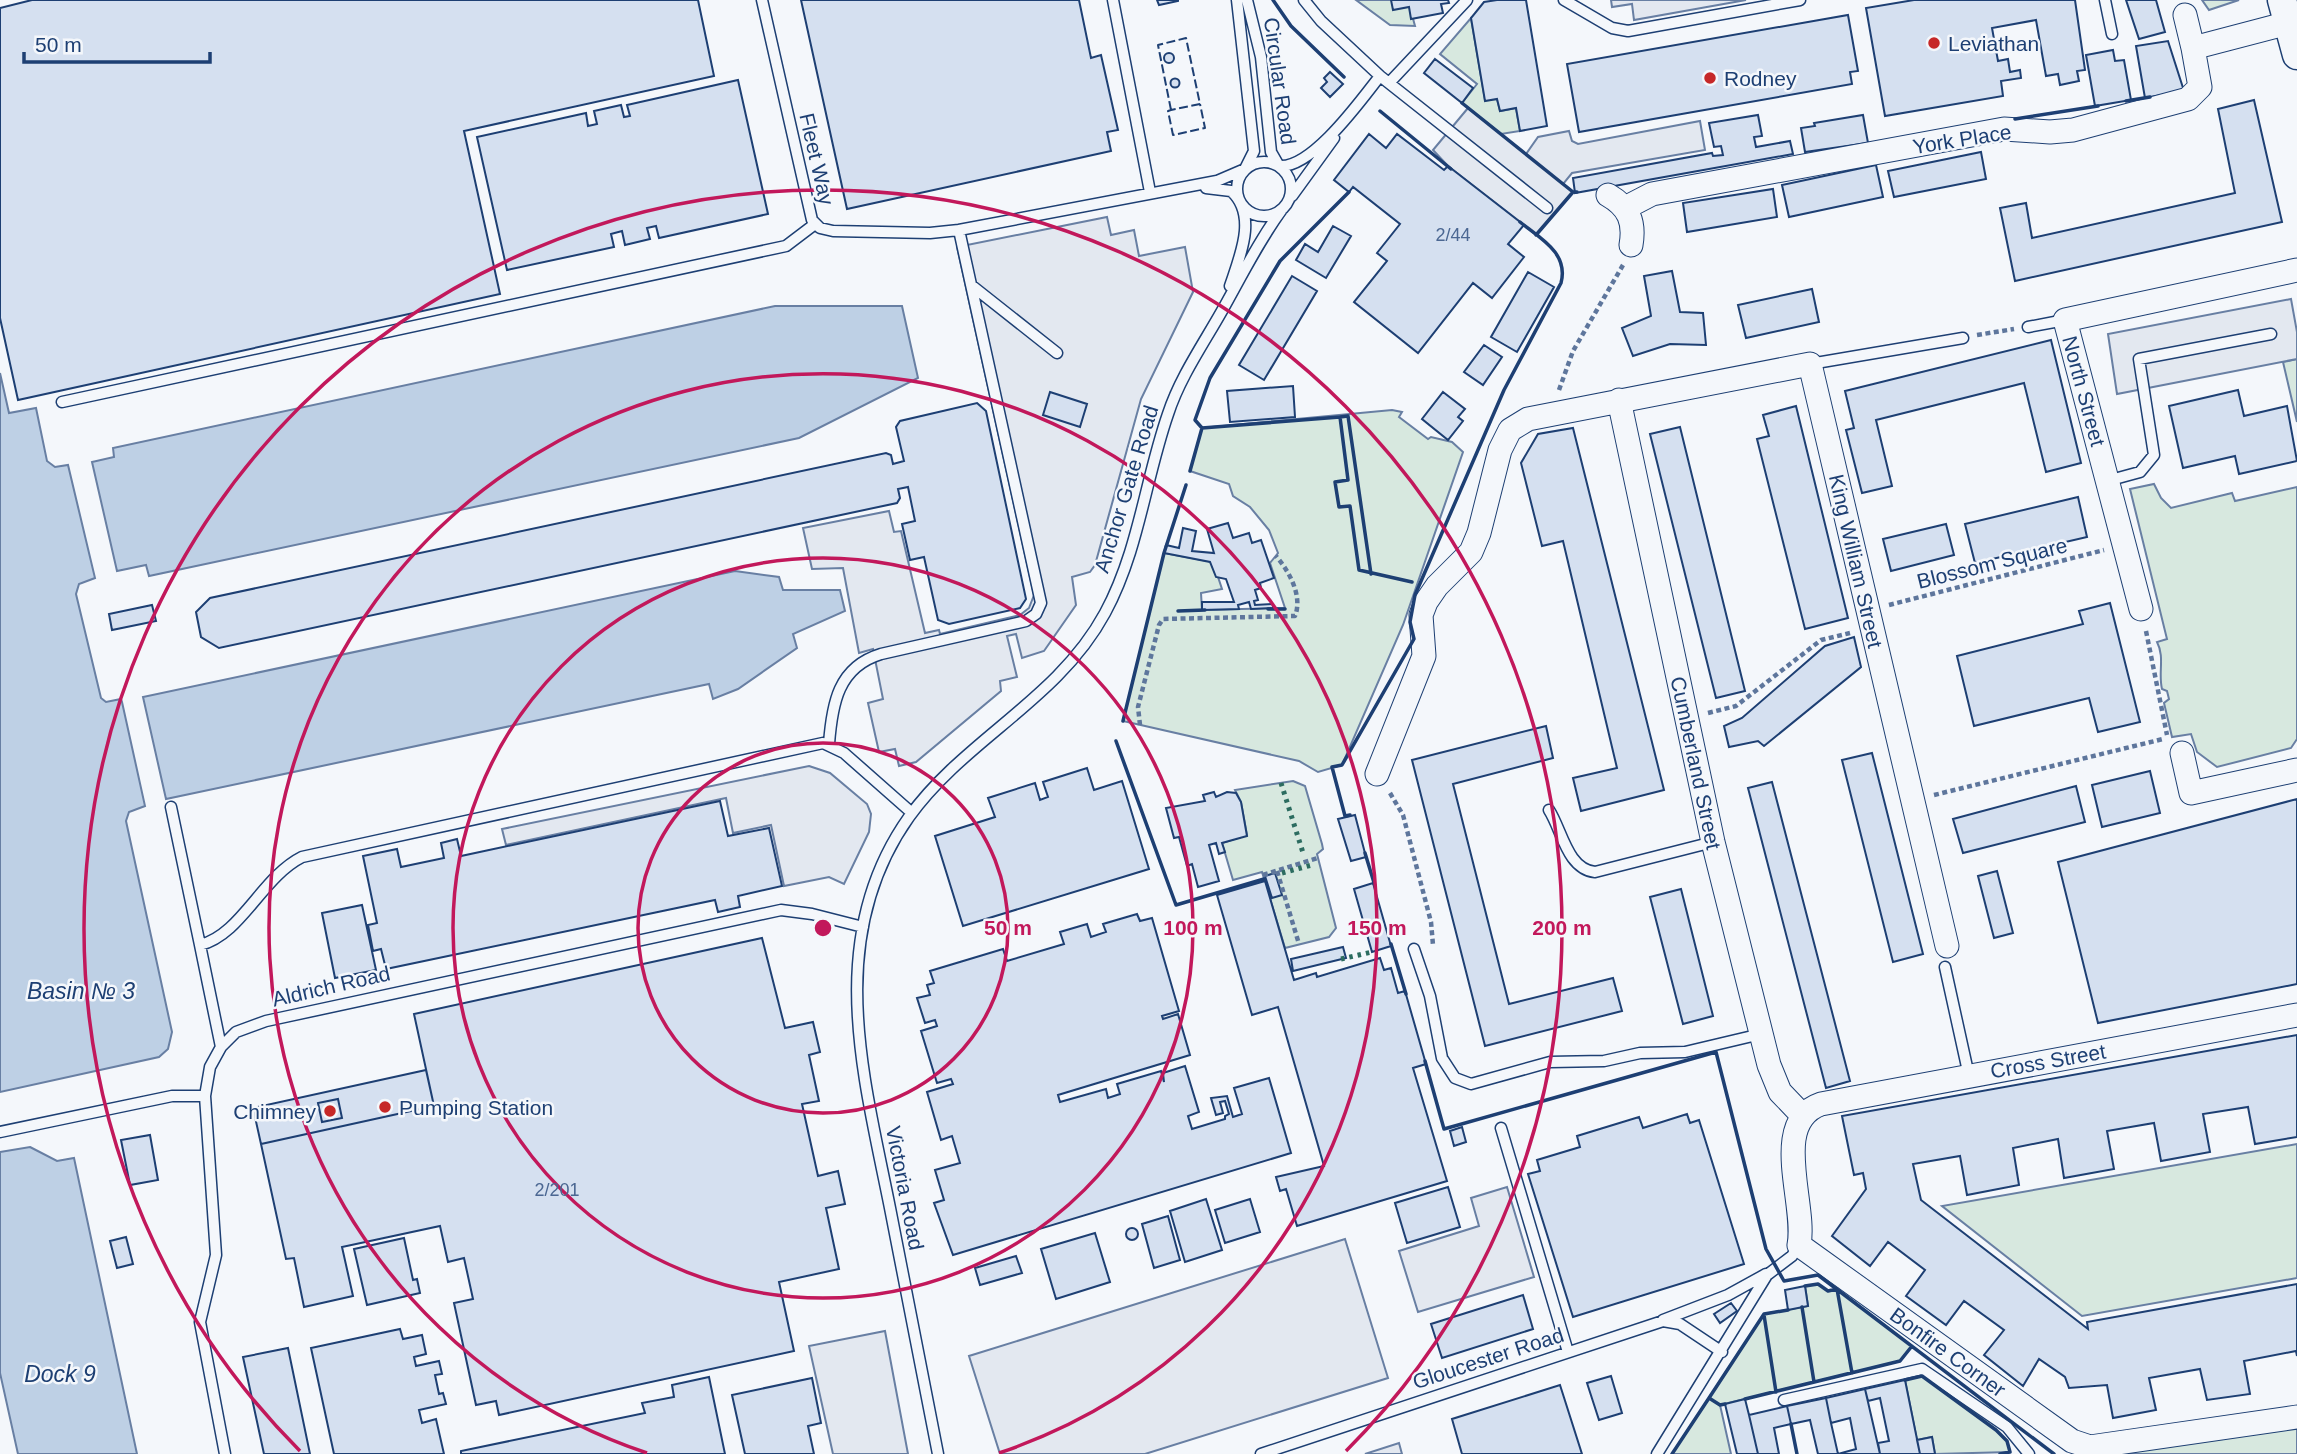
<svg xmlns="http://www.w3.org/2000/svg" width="2297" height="1454" viewBox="0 0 2297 1454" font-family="Arial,sans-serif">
<rect width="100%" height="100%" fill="#f4f7fb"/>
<path fill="#d7e8df" stroke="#687fa3" stroke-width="2" d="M1356,0H1408L1415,26L1390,25Z
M2202,0H2239L2209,10Z
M1471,18L1485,100L1497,99L1500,111L1516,108L1520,131L1501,134L1462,103L1477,84L1440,54Z
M2297,359V422L2283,362Z
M1392,410L1402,412L1399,417L1428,439L1431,437L1452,442L1463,452L1403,625L1342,765L1318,772L1299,761L1123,721L1164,553L1213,562L1222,589L1201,593L1202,610L1285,608L1270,563L1278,553L1269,530L1250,507L1233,496L1229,484L1190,471L1202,428Z
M2154,484L2161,498L2171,508L2232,493L2235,501L2297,487V739L2291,748L2217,767L2197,752L2191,734L2172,737L2164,703L2169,699L2167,691L2162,689C2158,673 2165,657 2157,642L2167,639L2130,489Z
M1293,781L1305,786L1322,844L1323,849L1317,854L1336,928L1329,937L1285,948L1262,872L1233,880L1222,843L1247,835L1241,802L1235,790Z
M2297,1144V1278L2082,1316L1942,1206Z
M1818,1284L1828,1291L1837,1289L1912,1346L1900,1361L1720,1405L1731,1454H1672L1764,1314L1808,1306L1805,1286Z
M1922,1376L1996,1430L2007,1441L2010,1452L1935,1454L1932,1437L1917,1440L1905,1380Z
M2297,1428V1454H2110Z"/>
<path fill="#e3e8f0" stroke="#687fa3" stroke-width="2" d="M1611,0H1746L1634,20L1632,4L1612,7Z
M1468,108L1526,154L1538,137L1569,131L1572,141L1578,144L1700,121L1705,150L1572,173L1563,184L1573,192L1536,235L1448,166L1433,150Z
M1107,217L1111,235L1134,230L1139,256L1185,247L1193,292L1141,399L1095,565L1090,572L1072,577L1076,605L1044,651L1022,658L1016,634L1007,636L1017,677L1000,681L1001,691L916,762L899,766L895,749L879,752L868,703L883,699L873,649L859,653L843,568L812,569L803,528L889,511L894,532L901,531L925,633L939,630L940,634L1020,615L1029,608L1034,595L957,247Z
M2291,299L2297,332V359L2117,394L2108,334Z
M809,766L830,773L867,804L871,814L869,832L844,884L829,877L784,886L771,825L733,833L726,798L506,845L502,829Z
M1507,1187L1534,1277L1418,1312L1399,1251L1479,1226L1471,1198Z
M1345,1239L1388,1378L1145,1454H1000L969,1356Z
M885,1331L908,1454H833L809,1346Z
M1399,1443L1402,1454H1365Z"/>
<path fill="#bed0e5" stroke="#687fa3" stroke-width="2" d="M775,306H902L918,378L799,438L149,576L146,565L117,571L92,462L114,457L113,448Z
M0,373L9,413L36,408L47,461L55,467L68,465L95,578L79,584L76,594L101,698L106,702L121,699L122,702L145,806L129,812L126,821L172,1032L168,1049L159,1057L0,1092Z
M735,571L779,577L783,590H840L845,611L793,634L797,648L738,689L713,699L709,684L166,799L143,697Z
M30,1147L57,1161L74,1158L137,1454H18L0,1373V1152Z"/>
<path fill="#d5e0f0" stroke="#1d3f73" stroke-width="2" fill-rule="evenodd" d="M32,0H698L714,76L464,131L500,294L18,400L0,318V8Z
M801,0H1079L1091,58L1101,55L1118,130L1107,132L1111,151L847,209Z
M1157,0H1178V1L1159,5Z
M1391,0H1448L1449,3L1441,4L1443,13L1411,19L1409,7L1393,10Z
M1497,0H1526L1547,126L1520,131L1516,108L1500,111L1497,99L1485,101L1471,18L1484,2Z
M1914,0H2075L2085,70L2077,71L2079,81L2060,85L2058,74L2046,76L2036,20L1992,28L1998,61L2008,59L2010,72L2020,70L2021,78L2001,81L2003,96L1885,116L1866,8Z
M2126,0H2156L2165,32L2139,39Z
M1848,15L1858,71L1850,72L1852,84L1579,132L1567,64Z
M2168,41L2184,91L2145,98L2136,46Z
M2113,50L2115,61L2124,60L2131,100L2095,106L2086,55Z
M1164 58a5 5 0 1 1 10 0a5 5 0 1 1-10 0Z
M1435,59L1473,88L1462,103L1424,73Z
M1330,72L1343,84L1330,97L1321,88L1327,82L1324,78Z
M1170.5 83a4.5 4.5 0 1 1 9 0a4.5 4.5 0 1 1-9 0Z
M738,80L768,214L659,238L656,226L647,228L650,239L625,245L622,231L611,234L614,247L507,270L477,137L586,113L588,126L597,124L594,111L621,105L624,117L630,116L627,105Z
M2254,100L2282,222L2015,281L2000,208L2026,203L2032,238L2235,193L2218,109Z
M1758,115L1762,136L1754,137L1756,147L1790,141L1793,154L1575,193L1573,178L1712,153L1713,156L1723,155L1721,146L1714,147L1709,123Z
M1863,115L1868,143L1805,152L1801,128L1815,126L1814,123Z
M1369,134L1386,148L1397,134L1444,170L1448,166L1524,225L1508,244L1524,257L1492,298L1473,283L1418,353L1354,302L1387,261L1377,253L1400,224L1353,187L1349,192L1334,180Z
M1981,152L1986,179L1894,197L1888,171Z
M1876,165L1883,197L1789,217L1782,185Z
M1773,189L1777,217L1687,232L1683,203Z
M1333,226L1351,236L1326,278L1296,260L1305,244L1318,252Z
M1672,271L1680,312L1703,313L1706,345L1670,344L1633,356L1622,328L1651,316L1644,276Z
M1528,272L1554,287L1517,352L1491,337Z
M1292,276L1317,291L1264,380L1239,365Z
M1812,289L1819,322L1746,338L1738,305Z
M2051,340L2081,463L2046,472L2024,383L1876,420L1892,486L1862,493L1846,430L1854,428L1845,391Z
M1484,345L1502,357L1483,385L1464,372Z
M1293,386L1295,417L1230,422L1227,391Z
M2238,390L2244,416L2287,406L2297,461L2239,474L2235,456L2183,468L2169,406Z
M1050,392L1087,404L1080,427L1043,415Z
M1443,392L1465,409L1458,417L1463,421L1448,440L1422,419Z
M977,403L986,411L1026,599L1020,608L949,624L938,620L924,557L910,560L902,524L915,521L908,487L898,489L900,498L897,503L219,648L201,637L196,612L210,598L886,453L891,455L893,464L904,461L896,427L900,421Z
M1796,406L1848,618L1805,629L1757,439L1769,436L1763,415Z
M1680,427L1745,691L1716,698L1650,434Z
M1573,428L1664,790L1581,811L1573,778L1617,768L1563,541L1542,546L1521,463L1538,434Z
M2078,497L2087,537L1975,563L1965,524Z
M1228,523L1233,538L1249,533L1252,543L1261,540L1274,578L1260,583L1261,588L1255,590L1258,600L1254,601L1255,605L1273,604V608L1251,609L1249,602L1238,605L1239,609L1202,610V602H1234L1226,579L1216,577L1210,562L1164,553L1166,545L1179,548L1183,528L1196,531L1192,551L1214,553L1207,529Z
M1946,524L1954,555L1891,571L1883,539Z
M2110,603L2140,722L2098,732L2089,698L1974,726L1957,656L2083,624L2079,611Z
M152,605L156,621L112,630L109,614Z
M1854,637L1861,667L1764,746L1758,741L1729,747L1724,726L1742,718L1825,646Z
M1546,726L1553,758L1453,784L1509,1004L1613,978L1622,1011L1485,1046L1412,760Z
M1872,753L1923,954L1893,962L1842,760Z
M1087,768L1094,790L1122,781L1149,869L963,926L935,836L995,817L988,798L1035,783L1040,800L1048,797L1043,782Z
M2150,771L2160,813L2102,827L2092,785Z
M1772,782L1850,1081L1826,1088L1748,788Z
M2076,786L2085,822L1963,853L1953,819Z
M1214,792L1216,797L1227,792L1236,793L1241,802L1247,836L1222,843L1225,852L1219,854L1216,843L1209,845L1219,881L1198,887L1192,864L1187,866L1179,837L1174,838L1166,808L1205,801L1203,795Z
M2297,799V984L2098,1023L2058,862Z
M720,801L728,836L769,828L782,886L738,896L740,907L718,912L715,900L386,969L381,949L373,951L368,925L377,923L363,856L397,849L401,867L444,858L441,843L457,839L461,856Z
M1355,815L1366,857L1351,861L1338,819Z
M1997,871L2013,933L1994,938L1978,876Z
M1275,873L1282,895L1272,898L1265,876Z
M1265,881L1294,980L1316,973L1317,977L1380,958L1384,970L1391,968L1398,993L1405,991L1426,1064L1413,1068L1447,1181L1297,1226L1286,1189L1280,1191L1276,1177L1324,1166L1278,1007L1252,1015L1217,895Z
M1373,883L1391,946L1372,952L1354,889Z
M1681,889L1713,1016L1683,1024L1650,897Z
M362,905L376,970L335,978L322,913Z
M1137,914L1140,921L1152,918L1179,1011L1162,1016L1163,1019L1178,1014L1190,1055L1058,1095L1060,1102L1106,1089L1108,1098L1120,1094L1117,1084L1161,1071L1164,1082L1163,1073L1185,1066L1199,1112L1188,1116L1192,1129L1225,1119V1116L1229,1114L1225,1101L1220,1102L1223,1113L1216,1115L1211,1098L1227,1096L1233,1117L1242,1114L1234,1088L1269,1078L1291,1153L953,1255L934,1203L944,1200L935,1170L960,1163L952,1136L941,1140L927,1092L953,1084L951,1079L937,1083L921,1031L937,1026L935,1020L925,1023L917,998L930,995L927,985L934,983L930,971L1003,949L1007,961L1064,944L1060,932L1087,924L1091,937L1106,932L1103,924Z
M762,938L785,1028L813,1022L820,1052L809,1055L819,1101L802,1104L818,1176L838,1171L845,1204L826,1208L839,1269L779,1282L794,1351L499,1415L496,1401L476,1405L454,1303L473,1299L464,1258L448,1262L440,1226L342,1247L353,1296L304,1307L294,1258L286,1259L261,1144L434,1106L414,1014Z
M1343,947L1346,958L1293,971L1291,959Z
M2297,1035V1137L2255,1144L2248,1107L2203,1114L2210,1152L2161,1161L2154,1123L2107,1131L2114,1169L2064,1178L2058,1139L2013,1148L2019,1185L1967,1195L1960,1156L1913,1164L1921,1200L2088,1329L2087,1322L2297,1284V1356L2296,1351L2244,1361L2250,1394L2207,1400L2200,1369L2149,1378L2156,1410L2113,1418L2107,1385L2069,1388L2065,1377L2039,1359L2023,1386L1984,1355L2004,1330L1964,1301L1946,1325L1906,1296L1925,1270L1888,1242L1870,1266L1832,1236L1866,1189L1863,1173L1854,1175L1842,1116Z
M426,1070L434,1106L261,1144L253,1108ZM338,1099L342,1118L322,1122L318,1103Z
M338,1099L342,1118L322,1122L318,1103Z
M1687,1114L1690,1123L1699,1120L1744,1264L1573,1317L1528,1174L1540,1171L1537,1160L1580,1147L1577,1136L1639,1117L1643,1128Z
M1462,1127L1466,1142L1454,1146L1450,1131Z
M150,1135L158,1180L130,1185L121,1140Z
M1448,1187L1460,1227L1407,1243L1395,1203Z
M1206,1199L1222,1250L1185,1262L1170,1211Z
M1250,1199L1260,1232L1225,1243L1215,1210Z
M1168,1216L1180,1260L1154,1268L1142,1224Z
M1126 1234a6 6 0 1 1 12 0a6 6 0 1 1-12 0Z
M1095,1233L1110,1282L1056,1299L1041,1249Z
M126,1237L133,1264L117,1268L110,1241Z
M404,1238L413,1280L417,1279L420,1293L367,1305L354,1249Z
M1016,1256L1022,1273L980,1285L975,1268Z
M1805,1286L1808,1306L1788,1310L1785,1290Z
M1523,1295L1533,1329L1442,1358L1431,1324Z
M1731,1303L1737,1311L1720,1323L1714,1314Z
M400,1329L403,1339L422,1335L426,1354L414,1357L416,1366L439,1361L442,1374L435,1375L439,1394L443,1393L446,1404L419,1410L422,1423L436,1419L444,1454H334L311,1348Z
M288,1348L310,1454H264L243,1357Z
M1611,1376L1622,1413L1599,1420L1587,1383Z
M709,1377L725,1454H461V1451L645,1413L642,1403L674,1397L672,1385Z
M812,1378L821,1423L808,1426L814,1454H745L732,1395Z
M1905,1380L1920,1454H1880L1878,1443L1889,1441L1880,1398L1868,1401L1865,1389Z
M1560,1385L1582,1454H1462L1452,1419Z
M1865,1389L1880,1454H1838L1856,1449L1850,1418L1831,1423L1826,1398Z
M1826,1398L1831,1423L1838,1454H1818L1810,1420L1791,1424L1787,1406Z
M1745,1399L1749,1415L1758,1454H1737L1725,1404Z
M1787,1406L1791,1424L1774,1428L1779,1454H1758L1749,1415Z
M1932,1437L1935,1454H1920L1917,1440Z"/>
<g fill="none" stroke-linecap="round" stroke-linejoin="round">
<defs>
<path id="service" d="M762,0L812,220L820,228L833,231L930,233L959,230
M1113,0L1150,192
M1247,0L1261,57L1271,152L1279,166C1312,169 1361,100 1380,76
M1304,0L1321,21L1380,76L1547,208
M1564,0L1612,28L1628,31L1800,0
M2105,0L2112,34
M1389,83L1467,0
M1237 189a27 27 0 1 1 54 0a27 27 0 1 1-54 0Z
M1206,188L1231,191C1258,215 1240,256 1230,286
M1292,196L1334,138
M971,285L1057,353
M2028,327L2065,320
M1810,364L1963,338
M62,402L786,246L815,224
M2107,481L2140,472L2154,455L2139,359L2271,334
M829,744C832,704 838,667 881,654L1026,621L1036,614L1041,603L959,230L1217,181L1245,169L1254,151L1237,0
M171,807L200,945
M1549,810C1562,830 1567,869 1595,872L1713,842
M1414,949L1430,996L1442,1058L1455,1078L1471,1084L1550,1062L1604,1061L1640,1053L1685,1052L1761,1034
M1945,967L1969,1076
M221,1047L200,945C241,935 262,877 302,857L823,743L844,753L912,813
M1501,1128L1568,1352
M0,1132L172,1096H205
M1663,1320L1728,1295L1766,1274
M1784,1400L1922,1369L2007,1427L2029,1454
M225,1454L200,1322L216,1255L205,1096L210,1067L221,1047L236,1032L266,1021L781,910L812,914L863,927
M938,1454C922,1372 906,1290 890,1208C864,1077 823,938 909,817C965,739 1058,700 1105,613C1139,550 1145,480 1168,414C1180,377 1204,343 1223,309C1242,275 1260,239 1283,208
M1261,1454L1663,1321L1680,1324L1722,1352
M1657,1454L1767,1275L1792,1256L1799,1245"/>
<path id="minor" d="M2185,15L2193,48
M1608,195C1629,207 1635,222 1631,245
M1625,208L1652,194L2004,129L2050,132L2073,130L2188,99L2200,87L2193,48L2288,23
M1619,400L1713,842L1769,1065L1780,1092L1802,1115
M2141,609L2065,320L2297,270
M2182,753L2191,793L2297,770
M1377,774L1424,656L1421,615L1426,602L1437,586L1471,552L1479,533L1500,450L1510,430L1528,419L1810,364L1947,946
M2297,1015L1821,1104C1769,1122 1807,1204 1799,1245L2072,1441L2090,1447L2297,1417"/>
<path id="tertiary" d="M2282,0L2297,55"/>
</defs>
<use href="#service" stroke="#1d3f73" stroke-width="13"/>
<use href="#minor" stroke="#1d3f73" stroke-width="25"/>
<use href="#tertiary" stroke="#1d3f73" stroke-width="31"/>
<path stroke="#5e769c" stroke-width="4.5" stroke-dasharray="5 3.5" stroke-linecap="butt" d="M1977,335L2014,329
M1559,390L1573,351L1623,265
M1889,605L2104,550
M2146,631L2167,735
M1708,713L1736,706L1821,640L1850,633
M1140,725L1138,707L1159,625L1163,619L1295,616C1303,596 1289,571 1276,556
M1390,793L1403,815L1431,922L1433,945
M1934,795L2163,739
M1277,871L1299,944
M1263,875L1318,858"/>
<use href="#service" stroke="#f4f7fb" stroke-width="10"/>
<use href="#minor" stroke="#f4f7fb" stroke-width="23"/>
<use href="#tertiary" stroke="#f4f7fb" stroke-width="28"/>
<path stroke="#2c6c60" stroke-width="5" stroke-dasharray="3.5 5" stroke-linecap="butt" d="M1281,783L1304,856
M1282,873L1312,865
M1341,959L1372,952"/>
<path stroke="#1d3f73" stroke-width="2" stroke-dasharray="9 3.5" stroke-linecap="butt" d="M1171,110L1158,45L1186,38L1200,104L1171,110L1168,111L1173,135L1205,128L1200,104"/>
<path stroke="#1d3f73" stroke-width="3.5" d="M1273,0L1291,26L1344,77
M2126,101L2150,97
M1462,103L1573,192
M1380,111L1451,169
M2015,119L2098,106
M1349,192L1280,261L1210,378L1195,420L1202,428L1340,417L1348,480L1335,482L1339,507L1350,506L1359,570L1412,582
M1536,235L1573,192H1577
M1340,417L1348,416L1371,574
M1190,471L1202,428
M1268,609H1285
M1178,611L1205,610
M1123,721L1164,553L1186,485
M1116,741L1176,905L1264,879
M1350,815L1345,816L1332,767L1342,765L1414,639L1410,622L1415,595L1504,390L1561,283C1569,253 1540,238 1520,222
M1365,853L1375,886
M1391,944L1406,994
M1425,1061L1444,1129L1716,1052L1766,1249L1784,1281L1818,1275L2054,1454
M1805,1286L1818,1284L1828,1291L1837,1289L1852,1373
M1802,1307L1814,1382
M1764,1315L1776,1392
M1905,1380L1922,1376L1996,1430L2007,1441L2010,1452L2000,1454
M1745,1399L1900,1361L1912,1346
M1725,1404L1720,1405L1709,1398L1764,1314L1788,1310
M1791,1424L1797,1454
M1672,1454L1709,1398"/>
</g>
<g fill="none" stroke="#c2185b" stroke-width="3.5">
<circle cx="823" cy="928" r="185"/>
<circle cx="823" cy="928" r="370"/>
<path d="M647 1453A554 554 0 1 1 999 1453"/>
<path d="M300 1451A739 739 0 1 1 1346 1451"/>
</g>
<g fill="#c62828" stroke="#f4f7fb" stroke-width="2.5">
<circle cx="1934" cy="43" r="7"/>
<circle cx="1710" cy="78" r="7"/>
<circle cx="385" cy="1107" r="7"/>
<circle cx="330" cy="1111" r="7"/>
</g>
<g text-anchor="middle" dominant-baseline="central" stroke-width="5" stroke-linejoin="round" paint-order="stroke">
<g font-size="18" fill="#4b6792">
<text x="1453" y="235">2/44</text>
<text x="557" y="1190">2/201</text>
</g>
<g font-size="21" fill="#1d3f73" stroke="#f4f7fb" text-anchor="start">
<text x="1948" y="43">Leviathan</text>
<text x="1724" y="78">Rodney</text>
<text x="399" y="1107">Pumping Station</text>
<text x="316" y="1111" text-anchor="end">Chimney</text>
</g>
<g font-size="21" fill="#1d3f73" stroke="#f4f7fb">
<text transform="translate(1280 81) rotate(82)">Circular Road</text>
<text transform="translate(1962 139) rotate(-9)">York Place</text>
<text transform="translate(817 159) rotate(77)">Fleet Way</text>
<text transform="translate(2084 391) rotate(75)">North Street</text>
<text transform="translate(1126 489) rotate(-73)">Anchor Gate Road</text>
<text transform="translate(1856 561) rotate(77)">King William Street</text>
<text transform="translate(1992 563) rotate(-14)">Blossom Square</text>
<text transform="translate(1696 763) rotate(78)">Cumberland Street</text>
<text transform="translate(331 986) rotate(-13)">Aldrich Road</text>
<text transform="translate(2048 1061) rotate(-10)">Cross Street</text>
<text transform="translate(905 1188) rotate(79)">Victoria Road</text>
<text transform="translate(1948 1352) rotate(36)">Bonfire Corner</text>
<text transform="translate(1488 1358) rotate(-18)">Gloucester Road</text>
</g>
<g font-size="23" font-style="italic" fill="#1d3f73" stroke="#f4f7fb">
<text x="81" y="991">Basin № 3</text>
<text x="60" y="1374">Dock 9</text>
</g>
</g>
<circle cx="823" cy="928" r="10" fill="#c2185b" stroke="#f4f7fb" stroke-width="3.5"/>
<g font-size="21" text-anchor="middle" font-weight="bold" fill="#c2185b" stroke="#f4f7fb" stroke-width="5" stroke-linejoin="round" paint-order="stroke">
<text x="1008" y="935">50 m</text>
<text x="1193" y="935">100 m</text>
<text x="1377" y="935">150 m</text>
<text x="1562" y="935">200 m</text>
</g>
<path d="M24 52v10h186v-10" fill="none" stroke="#1d3f73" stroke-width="3.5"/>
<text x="35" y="52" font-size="21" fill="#1d3f73" stroke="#f4f7fb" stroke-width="5" paint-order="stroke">50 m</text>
</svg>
